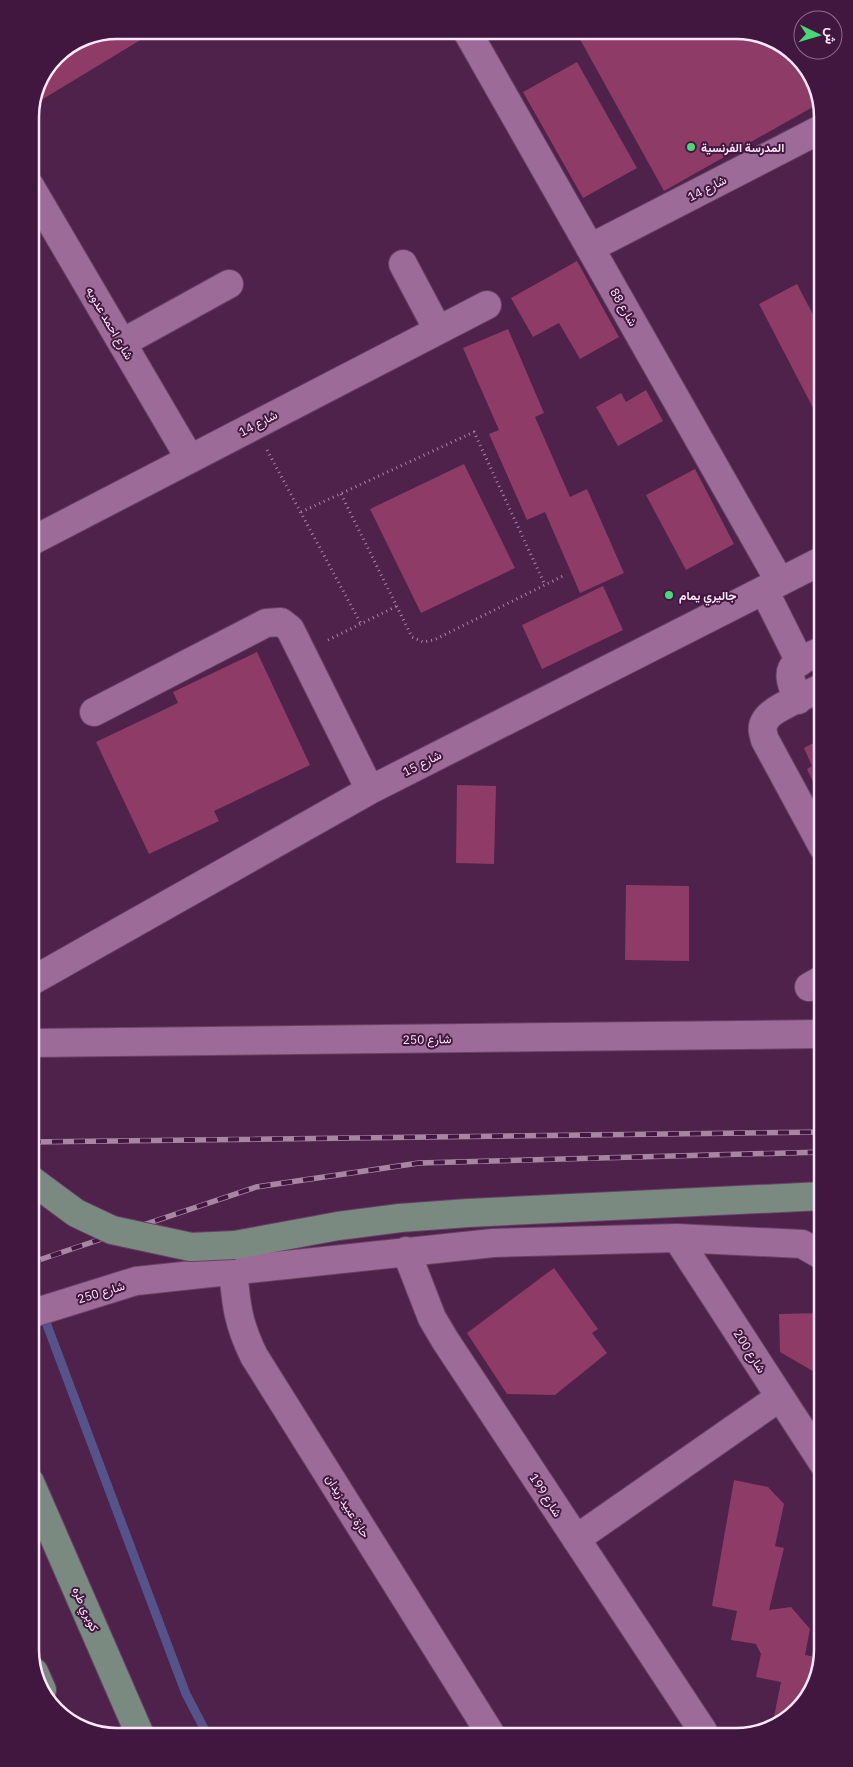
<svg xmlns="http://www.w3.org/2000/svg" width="853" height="1767" viewBox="0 0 853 1767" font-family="'IBM Plex Sans',Vazirmatn,sans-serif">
<rect width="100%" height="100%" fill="#4e224a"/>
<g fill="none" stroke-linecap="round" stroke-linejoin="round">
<path stroke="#56528a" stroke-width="9" d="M30,1280L186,1694L208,1736"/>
</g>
<path fill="#8f3b67" d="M743,30L789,48L817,84L820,103L664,191L576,32Z
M84,36H147L33,105L55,55Z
M577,62L637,168L583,198L523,92Z
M577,261L619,337L580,359L559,323L533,337L511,298Z
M797,284L823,334V427L759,304Z
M508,329L544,413L535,417L570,497L587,489L624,573L580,593L545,512L527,520L489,434L499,430L463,348Z
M646,390L663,421L618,446L596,407L621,393L626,402Z
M464,464L515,568L421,613L370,509Z
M695,469L734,544L686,570L646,495Z
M603,586L623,630L542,669L522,625Z
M257,652L310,765L214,811L219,821L149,854L96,742L178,703L173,692Z
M823,738V803L807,769L812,766L804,748Z
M457,785L496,786L494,864L456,863Z
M626,885L689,886V961L625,960Z
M554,1268L598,1329L592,1333L607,1353L555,1395L507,1394L467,1333Z
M823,1313V1377L780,1352L779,1314Z
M734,1480L768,1487L784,1504L775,1546L784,1548L769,1610L791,1607L810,1629L805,1655L821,1658L808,1699L779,1723L773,1722L781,1682L756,1677L761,1654L756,1644L731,1640L737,1611L712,1606Z"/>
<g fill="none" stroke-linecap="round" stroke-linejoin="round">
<defs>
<path id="minor" d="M468,33L780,582
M30,186L190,459
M590,248L823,128
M403,264L438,330
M122,343L229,284
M30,542L487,305
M764,590L800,662
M798,700C782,664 792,665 823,650
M94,712L266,623L281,622L290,629L370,790
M823,847L765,740C763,734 761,727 765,721C771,708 810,694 823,687
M30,982L370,790L823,560
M809,987L823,979
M30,1043L823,1034
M677,1238L823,1463
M406,1251L432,1318L445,1340L703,1731
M233,1269C236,1304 238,1324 254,1356L490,1733
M30,1314L136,1281L493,1243L677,1238L802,1244L823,1256
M576,1539L780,1397"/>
<path id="major" d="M235,1245L338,1226L400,1218L468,1213L823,1196
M30,1482L141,1737
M34,1672L42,1690"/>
</defs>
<use href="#minor" stroke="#674165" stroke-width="30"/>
<use href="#major" stroke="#674165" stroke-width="30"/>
<path stroke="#a887a5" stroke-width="3" stroke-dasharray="1 4" stroke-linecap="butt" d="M267,450L361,624
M341,494L412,637L423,642L434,640L565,575
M301,512L474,432L545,585
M328,640L397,606"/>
<use href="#minor" stroke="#9d6b97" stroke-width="28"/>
<use href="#major" stroke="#7a8a80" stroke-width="28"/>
<defs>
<path id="rail" d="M30,1142L823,1132
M30,1263L256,1187L419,1163L823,1152"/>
</defs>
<use href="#rail" stroke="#a785a3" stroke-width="5.5"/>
<use href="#rail" stroke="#42173f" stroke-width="4" stroke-dasharray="11" stroke-linecap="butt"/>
<defs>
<path id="major-bridge" d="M30,1179L76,1213L112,1230L191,1247L235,1245"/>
</defs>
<use href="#major-bridge" stroke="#674165" stroke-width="30" stroke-linecap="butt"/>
<use href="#major-bridge" stroke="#7a8a80" stroke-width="28"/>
</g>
<g fill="#4ad777" stroke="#42173f" stroke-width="2">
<circle cx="691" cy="147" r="5"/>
<circle cx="669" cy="595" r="5"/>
</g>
<g text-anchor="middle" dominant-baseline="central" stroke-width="4" stroke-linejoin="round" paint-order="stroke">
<g font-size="12" font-weight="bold" fill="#fee7fb" stroke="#42173f" text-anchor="start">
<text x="701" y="147">المدرسة الفرنسية</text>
<text x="679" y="595">جاليري يمام</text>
</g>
<g font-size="12" fill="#fee7fb" stroke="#42173f">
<text transform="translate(707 188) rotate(-27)">شارع 14</text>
<text transform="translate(624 307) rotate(60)">شارع 88</text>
<text transform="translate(110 323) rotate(60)">شارع احمد عدويه</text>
<text transform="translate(258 423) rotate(-28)">شارع 14</text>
<text transform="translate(422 763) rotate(-27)">شارع 15</text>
<text transform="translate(427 1039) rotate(-1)">شارع 250</text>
<text transform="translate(101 1292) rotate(-17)">شارع 250</text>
<text transform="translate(750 1351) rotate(57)">شارع 200</text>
<text transform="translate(546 1495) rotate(57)">شارع 199</text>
<text transform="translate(348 1506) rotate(58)">حارة عبيد زيدان</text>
<text transform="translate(86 1609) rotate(66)">كوبري طره</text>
</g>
</g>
<path d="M0 0H853V1767H0ZM117 39H736A78 78 0 0 1 814 117V1650A78 78 0 0 1 736 1728H117A78 78 0 0 1 39 1650V117A78 78 0 0 1 117 39Z" fill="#42173f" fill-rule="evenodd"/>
<path fill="none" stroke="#fee7fb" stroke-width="2.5" d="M117 39H736A78 78 0 0 1 814 117V1650A78 78 0 0 1 736 1728H117A78 78 0 0 1 39 1650V117A78 78 0 0 1 117 39Z"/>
<g transform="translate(818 35) rotate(95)"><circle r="24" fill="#42173f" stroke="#8d6a8a"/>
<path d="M0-4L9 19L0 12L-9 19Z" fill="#4ad777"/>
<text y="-8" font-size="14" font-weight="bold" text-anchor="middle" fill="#fee7fb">ش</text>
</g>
</svg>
